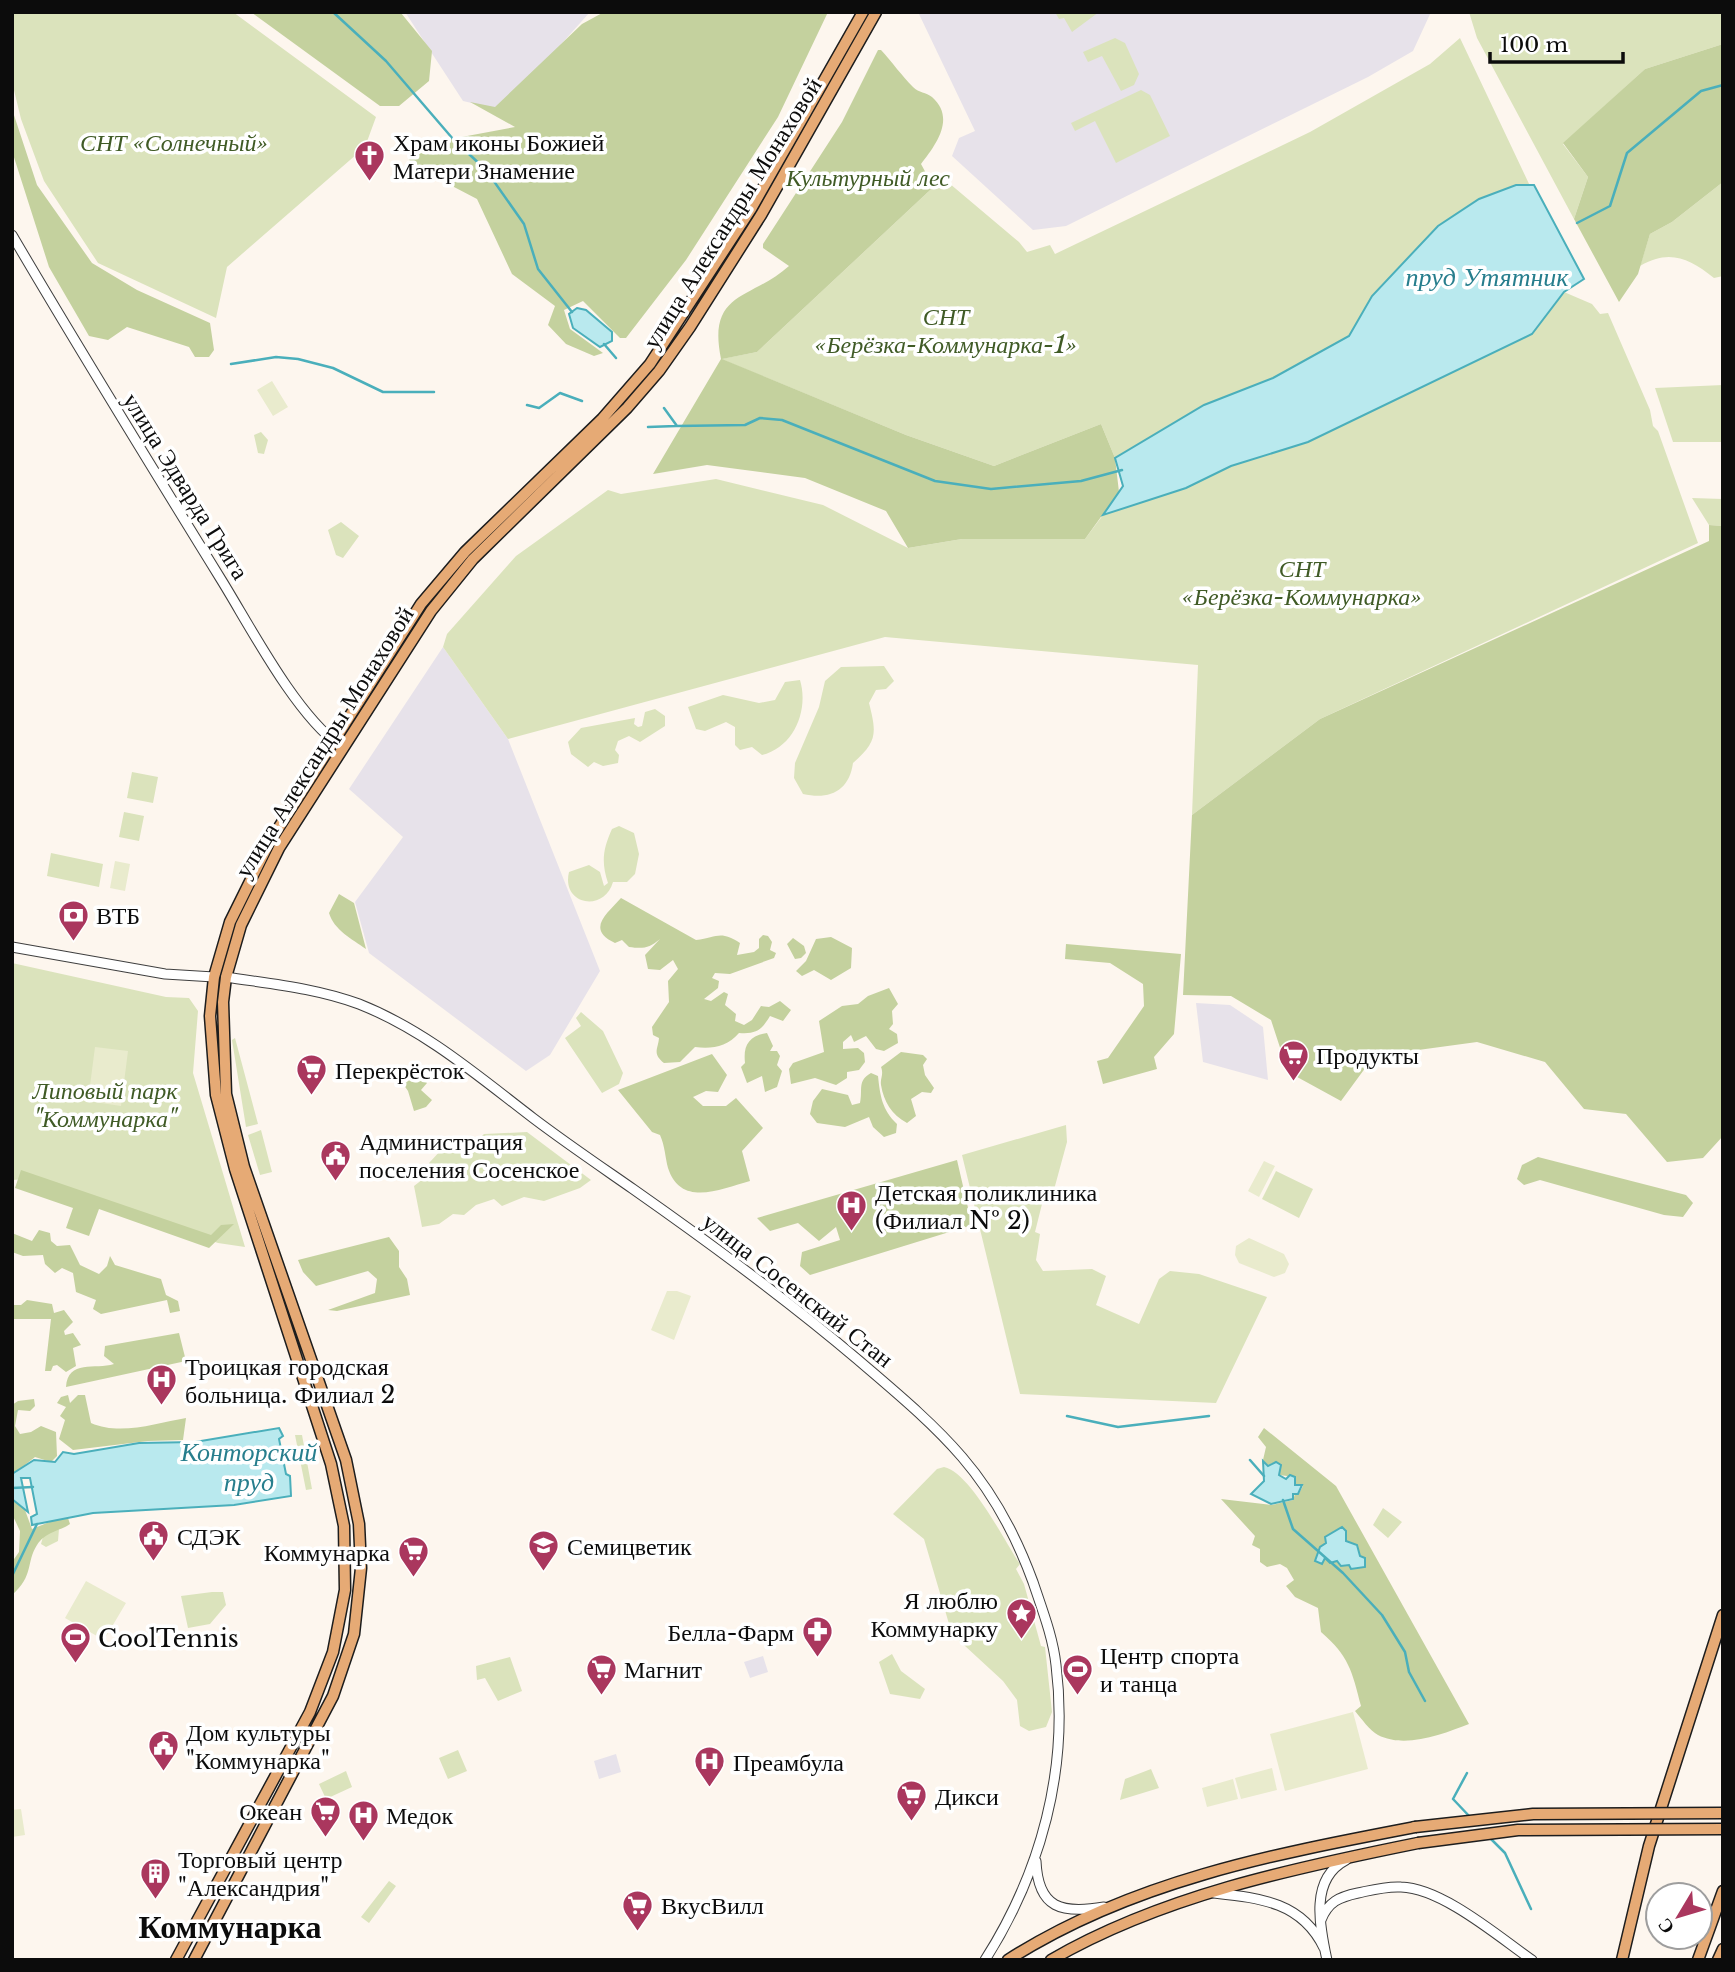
<svg xmlns="http://www.w3.org/2000/svg" width="1735" height="1972" viewBox="0 0 1735 1972" font-family="'Libre Baskerville',serif">
<rect width="100%" height="100%" fill="#fdf6ee"/>
<path fill="#e7e2ea" d="M405,12H590L502,110L463,101Z
M918,12H1431L1413,51L1368,77L1066,226L1033,230L952,156L959,138L975,131Z
M443,647L508,739L600,971L550,1055L526,1071L369,953L355,902L403,837L349,789Z
M1196,1003L1230,1005L1263,1027L1268,1080L1203,1062Z
M763,1656L768,1672L750,1678L744,1662Z
M616,1754L621,1772L599,1779L594,1761Z"/>
<path fill="#dbe3bc" d="M12,12H233L376,117L365,147L227,267L216,318L98,263L44,181L21,119L12,82Z
M1055,12H1099L1072,32L1064,18L1059,19Z
M1469,12H1723V44L1645,69L1563,144L1588,177L1574,219L1477,38Z
M1115,38L1125,43L1139,74L1134,85L1121,91L1102,56L1088,62L1083,52Z
M1460,38L1530,186L1516,185L1479,199L1438,226L1372,296L1349,336L1273,378L1204,405L1115,458L1101,424L994,466L906,435L721,359L757,352L943,178L1019,242L1027,252L1050,245L1055,254L1310,132L1430,64Z
M1141,90L1150,95L1170,136L1116,163L1095,121L1075,131L1071,123Z
M1723,182V276L1714,278C1689,258 1669,249 1640,266L1650,234L1672,222Z
M1564,292L1592,304L1600,314L1608,313L1650,410L1653,426L1658,431L1698,543L1320,719L1192,815L1198,665L885,637L508,739L443,647L447,634L516,556L608,490L621,494L716,479L823,505L908,548L962,539H1085L1103,515L1186,488L1231,466L1308,442L1531,334Z
M1723,385V442H1673L1655,388Z
M261,432L268,440L264,454L258,453L254,435Z
M1692,498L1723,499V526L1709,525Z
M341,522L359,536L343,558L336,555L328,530Z
M884,666L894,681L886,689L876,690L869,703C877,734 877,742 853,763C849,791 830,800 803,794L794,778L795,763L819,707L825,681L841,667Z
M800,680C809,710 794,747 762,755L752,747L740,750L735,745V727L726,722L705,731L696,729L688,707L723,695L759,703L775,700L785,682Z
M655,709L665,716V726L640,742L629,736L618,741L615,750L619,755L618,763L603,766L594,762L588,767L571,754L568,742L581,728L635,718L634,724L638,727L642,726L645,712Z
M132,772L158,777L153,803L127,798Z
M124,812L144,816L139,841L119,837Z
M619,826L634,833L639,854L635,874L627,882H613C604,913 561,905 569,872L589,865L600,872L604,886L608,883C601,862 603,849 612,829Z
M51,853L103,864L99,887L47,876Z
M12,963L166,997L189,998L198,1011L193,1073L245,1247L218,1243L25,1179L13,1180Z
M581,1012L603,1031L623,1073L619,1084L602,1093L565,1038L581,1026L576,1018Z
M235,1038L258,1124L246,1127L232,1040Z
M1066,1125L1067,1142L1052,1197L1044,1196L1035,1232L1040,1234L1036,1260L1043,1271L1092,1269L1106,1276L1096,1305L1139,1324L1159,1279L1170,1271L1199,1274L1267,1297L1216,1403L1020,1394L962,1155Z
M261,1130L272,1172L260,1175L248,1135Z
M527,1132L591,1180L580,1188L544,1201L524,1197L502,1206L494,1199L476,1205L464,1215L453,1214L439,1224L422,1227L414,1186L427,1176L429,1163L442,1149L466,1151L484,1134Z
M1276,1171L1313,1189L1299,1218L1262,1199Z
M295,1435H302L312,1489L306,1490Z
M944,1467C971,1473 1004,1541 1020,1564L1016,1569L1024,1584L1041,1646L1045,1647L1052,1712L1046,1727L1029,1731L1020,1726L1017,1700L1003,1681L952,1634L924,1539L893,1514L937,1469Z
M1383,1508L1402,1522L1388,1538L1373,1525Z
M59,1529L58,1541L46,1547L41,1544L44,1533Z
M212,1592H223L226,1605L210,1624L188,1628L181,1596Z
M892,1654L901,1671L925,1689L920,1699L890,1694L879,1662Z
M510,1657L522,1691L498,1701L485,1678L477,1680L476,1666Z
M458,1750L467,1771L448,1779L439,1758Z
M1151,1769L1159,1788L1120,1800L1125,1779Z
M346,1771L352,1787L326,1799L319,1784Z
M389,1881L396,1886L369,1923L361,1917Z"/>
<path fill="#c4d19e" d="M251,12L401,13L432,51L429,81L399,106H380Z
M604,12H828L778,117L686,260L626,338H620L583,301L564,310L570,329L603,353L594,356L566,344L548,325L555,306L512,274L477,199L410,164L408,147L515,127L470,102L495,107L582,24Z
M1723,44V182L1672,222L1650,234L1638,274L1619,302L1574,219L1588,177L1563,143L1645,69Z
M878,50H881C892,62 902,76 913,87C919,93 926,92 932,97C956,118 936,145 921,164L927,175L943,178L757,352L722,359L906,435L994,466L1101,424L1115,458L1119,492L1085,539H962L908,548L886,511L805,478L707,465L653,474L721,359C707,291 751,300 789,266L763,248V244L842,122Z
M12,109L37,185L92,263L137,290L210,323L214,350L209,357H195L189,347L127,327L108,340L89,336L49,267L12,151Z
M1709,525L1723,526V1136L1703,1158L1667,1162L1626,1114L1584,1109L1545,1062L1477,1042L1374,1056L1341,1101L1288,1072L1271,1020L1231,996L1183,995L1192,815L1320,719L1709,541Z
M339,894L354,903L366,949C352,939 334,930 329,913Z
M621,898L696,940C717,937 721,930 740,943L737,955L754,952L759,948V939L763,935L768,936L772,942L770,950L776,953L774,958L730,974L715,973L712,978L719,981L718,988L704,999L711,1001L724,992L728,994L725,1005L736,1014L735,1021L744,1025L752,1020L761,1006L769,1007L780,1001L791,1010L783,1021L770,1016C761,1031 756,1034 739,1033C727,1047 712,1049 695,1047L680,1062L664,1063C652,1053 658,1050 659,1038L653,1035L652,1027L669,1002L668,981L678,969L673,960L660,970L648,969L645,955L660,939C649,948 644,949 629,947L622,940L615,943C585,929 608,913 621,898Z
M831,937L852,948L851,968L831,980L814,970L802,976L796,971L806,961L816,939Z
M793,938L804,946L806,953L801,958L795,959L787,944Z
M1066,944L1181,954L1174,1034L1154,1057L1157,1069L1103,1084L1097,1061L1108,1058L1144,1006L1143,984L1110,963L1065,959Z
M889,988L898,1004L892,1011L893,1024L889,1029L897,1034L898,1043L884,1051L876,1049L866,1036L854,1042L851,1035L843,1042V1049L858,1048L864,1053L865,1062L859,1070L847,1072V1078L836,1085L815,1078L791,1084L789,1069L793,1063L824,1052L819,1021L842,1006L858,1004L868,996Z
M767,1033L773,1046L770,1051H777L780,1056L777,1065L782,1071L777,1087L765,1092L762,1076L747,1083L741,1067L745,1063C743,1045 749,1036 767,1033Z
M901,1052L923,1055L927,1059L923,1065L925,1075L934,1088L931,1093L922,1092L911,1099L916,1116L907,1123C891,1114 884,1102 881,1085C880,1078 884,1075 881,1067Z
M712,1054L727,1075L718,1092L706,1091L693,1097L703,1106H726L736,1098L763,1128L742,1151L750,1181C721,1189 681,1208 668,1168C665,1157 665,1146 660,1135L652,1132L618,1090Z
M408,1071L420,1072L427,1083L421,1090L432,1100L426,1107L414,1111L408,1091L397,1075Z
M871,1073L878,1076C880,1095 882,1110 897,1124L896,1133L884,1137L873,1127L869,1117L845,1127L817,1123L810,1114L813,1101L822,1089L848,1095L852,1105L860,1103C863,1089 857,1081 871,1073Z
M1538,1157L1686,1195L1693,1203L1683,1217L1664,1215L1540,1180L1524,1185L1517,1179L1522,1165Z
M957,1160L972,1225L810,1275L800,1266L802,1252L840,1240L836,1227L819,1241L798,1223L770,1231L757,1218Z
M21,1170L211,1235L221,1225L234,1224L209,1248L99,1209L89,1236L66,1228L73,1208L15,1188Z
M39,1230L50,1233L51,1241L57,1246L70,1245L80,1265L99,1274L107,1266L110,1256L115,1265L161,1279L166,1295L178,1301L180,1311L170,1313L167,1300L101,1314L93,1309L96,1300L76,1292L73,1273L62,1268L55,1273L45,1264L43,1255L23,1256L12,1252V1233L32,1241Z
M389,1237L399,1251V1267L407,1279L410,1295L337,1311L328,1310L375,1293L377,1279L368,1271L316,1286L303,1272L298,1260Z
M27,1300L52,1304L54,1313L64,1310L73,1322L64,1331L65,1335L73,1333L81,1345L73,1348L76,1366L66,1372L57,1365L53,1366L51,1371H45L51,1319H12V1305H21Z
M179,1333L186,1361L66,1387C68,1359 95,1370 114,1364L104,1356L105,1346Z
M68,1395L70,1403L78,1395H85L91,1423C120,1436 157,1423 186,1418L183,1440L148,1441L73,1450L59,1439L65,1420L60,1416L66,1407L57,1403L61,1397Z
M34,1399L35,1406L30,1411L18,1410L15,1426L20,1434L31,1432L41,1426L56,1432L57,1456L51,1462L35,1457L12,1475V1405L18,1401Z
M1264,1428L1336,1486L1469,1724C1443,1734 1405,1749 1378,1735C1370,1731 1361,1718 1355,1711L1361,1706C1352,1671 1349,1656 1321,1632L1318,1608L1295,1597L1286,1586L1294,1580L1287,1568L1280,1564L1267,1567L1260,1562V1549L1252,1545L1255,1536L1221,1499L1272,1505L1293,1500L1295,1494L1298,1495L1303,1486L1296,1484L1295,1477L1279,1475L1281,1464L1275,1462L1268,1465L1263,1460L1266,1447L1258,1437Z
M12,1492L22,1502L32,1529L67,1515L70,1524C60,1531 45,1532 37,1545C26,1562 34,1576 12,1595V1562L19,1552L20,1531L12,1514Z"/>
<path fill="#e9ebcd" d="M272,381L288,407L273,416L257,390Z
M115,861L130,864L125,891L110,888Z
M95,1047L128,1051L121,1106L88,1101Z
M1264,1161L1275,1166L1259,1197L1248,1191Z
M1249,1238L1284,1254L1289,1264L1285,1273L1274,1277L1239,1263L1235,1255L1236,1246Z
M667,1291H677L691,1296L674,1340L651,1330Z
M86,1581L126,1603L104,1640L65,1618Z
M1353,1712L1368,1769L1285,1791L1270,1734Z
M1272,1768L1277,1790L1241,1799L1235,1778Z
M1233,1779L1238,1799L1207,1807L1202,1788Z
M21,1809L25,1835L12,1837V1810Z"/>
<path fill="#b9e9ee" stroke="#4aafbb" stroke-width="2" d="M1516,185H1534L1584,279L1564,292L1532,334L1308,442L1231,466L1186,488L1103,515L1123,486L1115,458L1204,405L1273,378L1349,336L1372,296L1438,226L1479,199Z
M577,308L586,310L612,332V341L600,347L573,328L569,314Z
M279,1428L283,1436L279,1439L286,1474L290,1476L291,1496L234,1505L93,1513L32,1525L31,1517L37,1514L30,1478H21L28,1512L12,1499V1474L34,1460L55,1462L63,1452L74,1454L139,1443L195,1442Z
M1263,1461L1268,1466L1276,1462L1281,1465L1279,1475L1286,1479L1290,1475L1295,1477V1485H1302L1298,1494H1293V1499L1271,1504L1251,1494L1264,1481Z
M1342,1527L1346,1531V1541L1357,1545L1360,1556L1365,1558V1567L1351,1569L1349,1565L1341,1566L1337,1561L1330,1563L1325,1558L1322,1564L1315,1561L1320,1547L1326,1543L1325,1537Z"/>
<g fill="none" stroke-linecap="round" stroke-linejoin="round">
<path stroke="#4aafbb" stroke-width="2.5" d="M333,12L386,61L453,139L486,170L524,224L538,269L572,312
M1577,223L1610,206L1627,153L1701,91L1723,85
M604,344L616,358
M231,364L276,357L298,359L333,368L383,392H434
M527,405L539,408L560,393L582,401
M664,408L677,426L745,425L760,418L782,420L935,481L991,489L1081,481L1122,470
M648,427L676,426
M1067,1416L1118,1427L1209,1416
M1250,1460L1264,1476
M12,1488L33,1487
M1283,1500L1293,1529L1343,1573L1382,1615L1405,1652L1409,1672L1425,1701
M12,1576L37,1524
M1467,1773L1453,1799L1471,1818
M1490,1838L1505,1853L1531,1909"/>
<defs>
<path id="minor" d="M12,235C80,351 151,466 222,581C251,628 295,713 339,745
M12,947L165,974L214,977
M226,977C271,984 316,988 359,1004C425,1030 478,1076 533,1118C566,1143 600,1166 633,1189C710,1243 785,1298 857,1359C893,1390 931,1421 962,1457C993,1493 1017,1538 1033,1582C1042,1609 1053,1637 1056,1665C1069,1769 1041,1872 985,1960
M1036,1861C1038,1909 1062,1914 1104,1907
M1214,1893C1260,1898 1302,1902 1324,1948
M1321,1920C1328,1902 1339,1897 1358,1893C1372,1890 1386,1886 1401,1887C1442,1888 1499,1937 1532,1960
M1327,1960C1320,1927 1309,1879 1346,1860"/>
<path id="major" d="M176,1960L310,1712L333,1652L345,1590L344,1526L331,1464L235,1169L216,1095L210,1016L214,977L230,922L269,843L421,604L465,552L602,419L650,364L751,209L863,12
M194,1960L333,1696L354,1634L361,1568L359,1524L346,1460L244,1167L226,1094L223,1002L226,977L241,925L279,848L431,611L473,559L627,408L659,371L690,327L761,215L876,12
M1008,1960C1131,1881 1274,1854 1415,1827
M1051,1960C1161,1896 1294,1868 1418,1843
M1622,1960L1649,1846L1723,1615
M1698,1960L1723,1891
M1718,1960L1723,1949"/>
</defs>
<use href="#minor" stroke="#3f3f3f" stroke-width="11"/>
<use href="#major" stroke="#1d1d1d" stroke-width="13"/>
<use href="#minor" stroke="#fff" stroke-width="9"/>
<use href="#major" stroke="#e6aa75" stroke-width="10"/>
<defs>
<path id="major-bridge" d="M1415,1827L1533,1814L1723,1813
M1418,1843L1518,1830L1723,1829"/>
</defs>
<use href="#major-bridge" stroke="#1d1d1d" stroke-width="13" stroke-linecap="butt"/>
<use href="#major-bridge" stroke="#e6aa75" stroke-width="10"/>
</g>
<defs>
<symbol id="church-pin" viewBox="-11 -11 22 30"><path d="M0 17L-7.5 6A9.5 9.5 0 1 1 7.5 6Z" fill="#aa375e" stroke="#fff"/><path d="M-1.2-6h2.4v3.5h3.3v2.4h-3.3V6h-2.4V-.1h-3.3v-2.4h3.3Z" fill="#fff"/></symbol>
<symbol id="bank-pin" viewBox="-11 -11 22 30"><path d="M0 17L-7.5 6A9.5 9.5 0 1 1 7.5 6Z" fill="#aa375e" stroke="#fff"/><path d="M-6-4H6V4H-6ZM0-2.3a2.3 2.3 0 1 0 0 4.6a2.3 2.3 0 1 0 0-4.6Z" fill="#fff"/></symbol>
<symbol id="supermarket-pin" viewBox="-11 -11 22 30"><path d="M0 17L-7.5 6A9.5 9.5 0 1 1 7.5 6Z" fill="#aa375e" stroke="#fff"/><path d="M-6-5.5h2.5l.6 2H6L4.5 2H-2.5L-4.4-4H-6ZM-1.5 3.2a1.3 1.3 0 1 0 .1 0ZM3 3.2a1.3 1.3 0 1 0 .1 0Z" fill="#fff"/></symbol>
<symbol id="civic-pin" viewBox="-11 -11 22 30"><path d="M0 17L-7.5 6A9.5 9.5 0 1 1 7.5 6Z" fill="#aa375e" stroke="#fff"/><path d="M-.6-6.5H3V-4.5H.6V-3L4-1V1h2V6H-6V1h2V-1L-.6-3ZM-1.2 2.5V6h2.4V2.5Z" fill="#fff"/></symbol>
<symbol id="hospital-pin" viewBox="-11 -11 22 30"><path d="M0 17L-7.5 6A9.5 9.5 0 1 1 7.5 6Z" fill="#aa375e" stroke="#fff"/><path d="M-5-5h3v3.5h4V-5h3V5h-3V1.5h-4V5h-3Z" fill="#fff"/></symbol>
<symbol id="school-pin" viewBox="-11 -11 22 30"><path d="M0 17L-7.5 6A9.5 9.5 0 1 1 7.5 6Z" fill="#aa375e" stroke="#fff"/><path d="M0-5L7-2L0 1L-7-2ZM-4 1L0 2.5L4 1V4Q0 6-4 4Z" fill="#fff"/></symbol>
<symbol id="sight-pin" viewBox="-11 -11 22 30"><path d="M0 17L-7.5 6A9.5 9.5 0 1 1 7.5 6Z" fill="#aa375e" stroke="#fff"/><path d="M0-6L1.8-2.2L6-1.7L2.9 1.2L3.7 5.4L0 3.3L-3.7 5.4L-2.9 1.2L-6-1.7L-1.8-2.2Z" fill="#fff"/></symbol>
<symbol id="pharmacy-pin" viewBox="-11 -11 22 30"><path d="M0 17L-7.5 6A9.5 9.5 0 1 1 7.5 6Z" fill="#aa375e" stroke="#fff"/><path d="M-2-6h4v4h4v4h-4v4h-4v-4h-4v-4h4Z" fill="#fff"/></symbol>
<symbol id="stadium-pin" viewBox="-11 -11 22 30"><path d="M0 17L-7.5 6A9.5 9.5 0 1 1 7.5 6Z" fill="#aa375e" stroke="#fff"/><path d="M0-5a6.5 5 0 1 0 0 10a6.5 5 0 1 0 0-10ZM-3.5-1.8h7v3.6h-7Z" fill="#fff"/></symbol>
<symbol id="building-pin" viewBox="-11 -11 22 30"><path d="M0 17L-7.5 6A9.5 9.5 0 1 1 7.5 6Z" fill="#aa375e" stroke="#fff"/><path d="M-4-6H4V6H1V3H-1V6H-4ZM-2.5-4.3h1.7v1.8h-1.7ZM.8-4.3h1.7v1.8H.8ZM-2.5-1h1.7V.8h-1.7ZM.8-1h1.7V.8H.8Z" fill="#fff"/></symbol>
</defs>
<g fill-rule="evenodd">
<use href="#church-pin" x="352" y="138" width="35" height="47"/>
<use href="#bank-pin" x="56" y="898" width="35" height="47"/>
<use href="#supermarket-pin" x="1276" y="1038" width="35" height="47"/>
<use href="#supermarket-pin" x="294" y="1052" width="35" height="47"/>
<use href="#civic-pin" x="318" y="1138" width="35" height="47"/>
<use href="#hospital-pin" x="834" y="1188" width="35" height="47"/>
<use href="#hospital-pin" x="144" y="1362" width="35" height="47"/>
<use href="#civic-pin" x="136" y="1518" width="35" height="47"/>
<use href="#school-pin" x="526" y="1528" width="35" height="47"/>
<use href="#supermarket-pin" x="396" y="1534" width="35" height="47"/>
<use href="#sight-pin" x="1004" y="1596" width="35" height="47"/>
<use href="#pharmacy-pin" x="800" y="1614" width="35" height="47"/>
<use href="#stadium-pin" x="58" y="1620" width="35" height="47"/>
<use href="#supermarket-pin" x="584" y="1652" width="35" height="47"/>
<use href="#stadium-pin" x="1060" y="1652" width="35" height="47"/>
<use href="#civic-pin" x="146" y="1728" width="35" height="47"/>
<use href="#hospital-pin" x="692" y="1744" width="35" height="47"/>
<use href="#supermarket-pin" x="894" y="1778" width="35" height="47"/>
<use href="#supermarket-pin" x="308" y="1794" width="35" height="47"/>
<use href="#hospital-pin" x="346" y="1798" width="35" height="47"/>
<use href="#building-pin" x="138" y="1856" width="35" height="47"/>
<use href="#supermarket-pin" x="620" y="1888" width="35" height="47"/>
</g>
<g text-anchor="middle" dominant-baseline="central" stroke-width="7" stroke-linejoin="round" paint-order="stroke">
<g font-size="24" font-style="italic" fill="#405b26" stroke="#fff">
<text x="174" y="142">СНТ «Солнечный»</text>
<text x="868" y="177">Культурный лес</text>
<text x="946" y="316">СНТ<tspan x="946" dy="28">«Берёзка-Коммунарка-1»</tspan></text>
<text x="1302" y="568">СНТ<tspan x="1302" dy="28">«Берёзка-Коммунарка»</tspan></text>
<text x="105" y="1090">Липовый парк<tspan x="105" dy="28">"Коммунарка"</tspan></text>
</g>
<g font-size="24" fill="#0c0c0c" stroke="#fff" text-anchor="start">
<text x="393" y="142">Храм иконы Божией<tspan x="393" dy="28">Матери Знамение</tspan></text>
<text x="96" y="915">ВТБ</text>
<text x="1316" y="1055">Продукты</text>
<text x="335" y="1070">Перекрёсток</text>
<text x="359" y="1141">Администрация<tspan x="359" dy="28">поселения Сосенское</tspan></text>
<text x="875" y="1192">Детская поликлиника<tspan x="875" dy="28">(Филиал № 2)</tspan></text>
<text x="185" y="1366">Троицкая городская<tspan x="185" dy="28">больница. Филиал 2</tspan></text>
<text x="177" y="1536">СДЭК</text>
<text x="567" y="1546">Семицветик</text>
<text x="390" y="1552" text-anchor="end">Коммунарка</text>
<text x="998" y="1600" text-anchor="end">Я люблю<tspan x="998" dy="28">Коммунарку</tspan></text>
<text x="794" y="1632" text-anchor="end">Белла-Фарм</text>
<text x="98" y="1638">CoolTennis</text>
<text x="1100" y="1655">Центр спорта<tspan x="1100" dy="28">и танца</tspan></text>
<text x="624" y="1669">Магнит</text>
<text x="186" y="1732">Дом культуры<tspan x="186" dy="28">"Коммунарка"</tspan></text>
<text x="733" y="1762">Преамбула</text>
<text x="935" y="1796">Дикси</text>
<text x="302" y="1811" text-anchor="end">Океан</text>
<text x="386" y="1815">Медок</text>
<text x="178" y="1859">Торговый центр<tspan x="178" dy="28">"Александрия"</tspan></text>
<text x="661" y="1905">ВкусВилл</text>
</g>
<g font-size="24" fill="#0c0c0c" stroke="#fff">
<text transform="translate(732 213) rotate(-58)">улица Александры Монаховой</text>
<text transform="translate(186 486) rotate(58)">улица Эдварда Грига</text>
<text transform="translate(324 742) rotate(-58)">улица Александры Монаховой</text>
<text transform="translate(798 1290) rotate(38)">улица Сосенский Стан</text>
</g>
<g font-size="26" font-style="italic" fill="#277e8d" stroke="#fff">
<text x="1487" y="277">пруд Утятник</text>
<text x="249" y="1452">Конторский<tspan x="249" dy="30">пруд</tspan></text>
</g>
<g font-size="32" font-weight="bold" fill="#0c0c0c" stroke="#fff">
<text x="230" y="1927">Коммунарка</text>
</g>
</g>
<rect width="1735" height="1972" fill="none" stroke="#0c0c0c" stroke-width="28"/>
<g transform="translate(1679 1916) rotate(232)"><circle r="33" fill="#ffffff" stroke="#9e9e9e" stroke-width="2"/>
<path d="M0-5L12 26L0 18L-12 26Z" fill="#aa375e"/>
<text y="-10" font-size="19" font-weight="bold" text-anchor="middle" fill="#0c0c0c">С</text>
</g>
<path d="M1490 52v10h133v-10" fill="none" stroke="#0c0c0c" stroke-width="3.5"/>
<text x="1500" y="52" font-size="21" fill="#0c0c0c" stroke="#ffffff" stroke-width="5" paint-order="stroke">100 m</text>
</svg>
